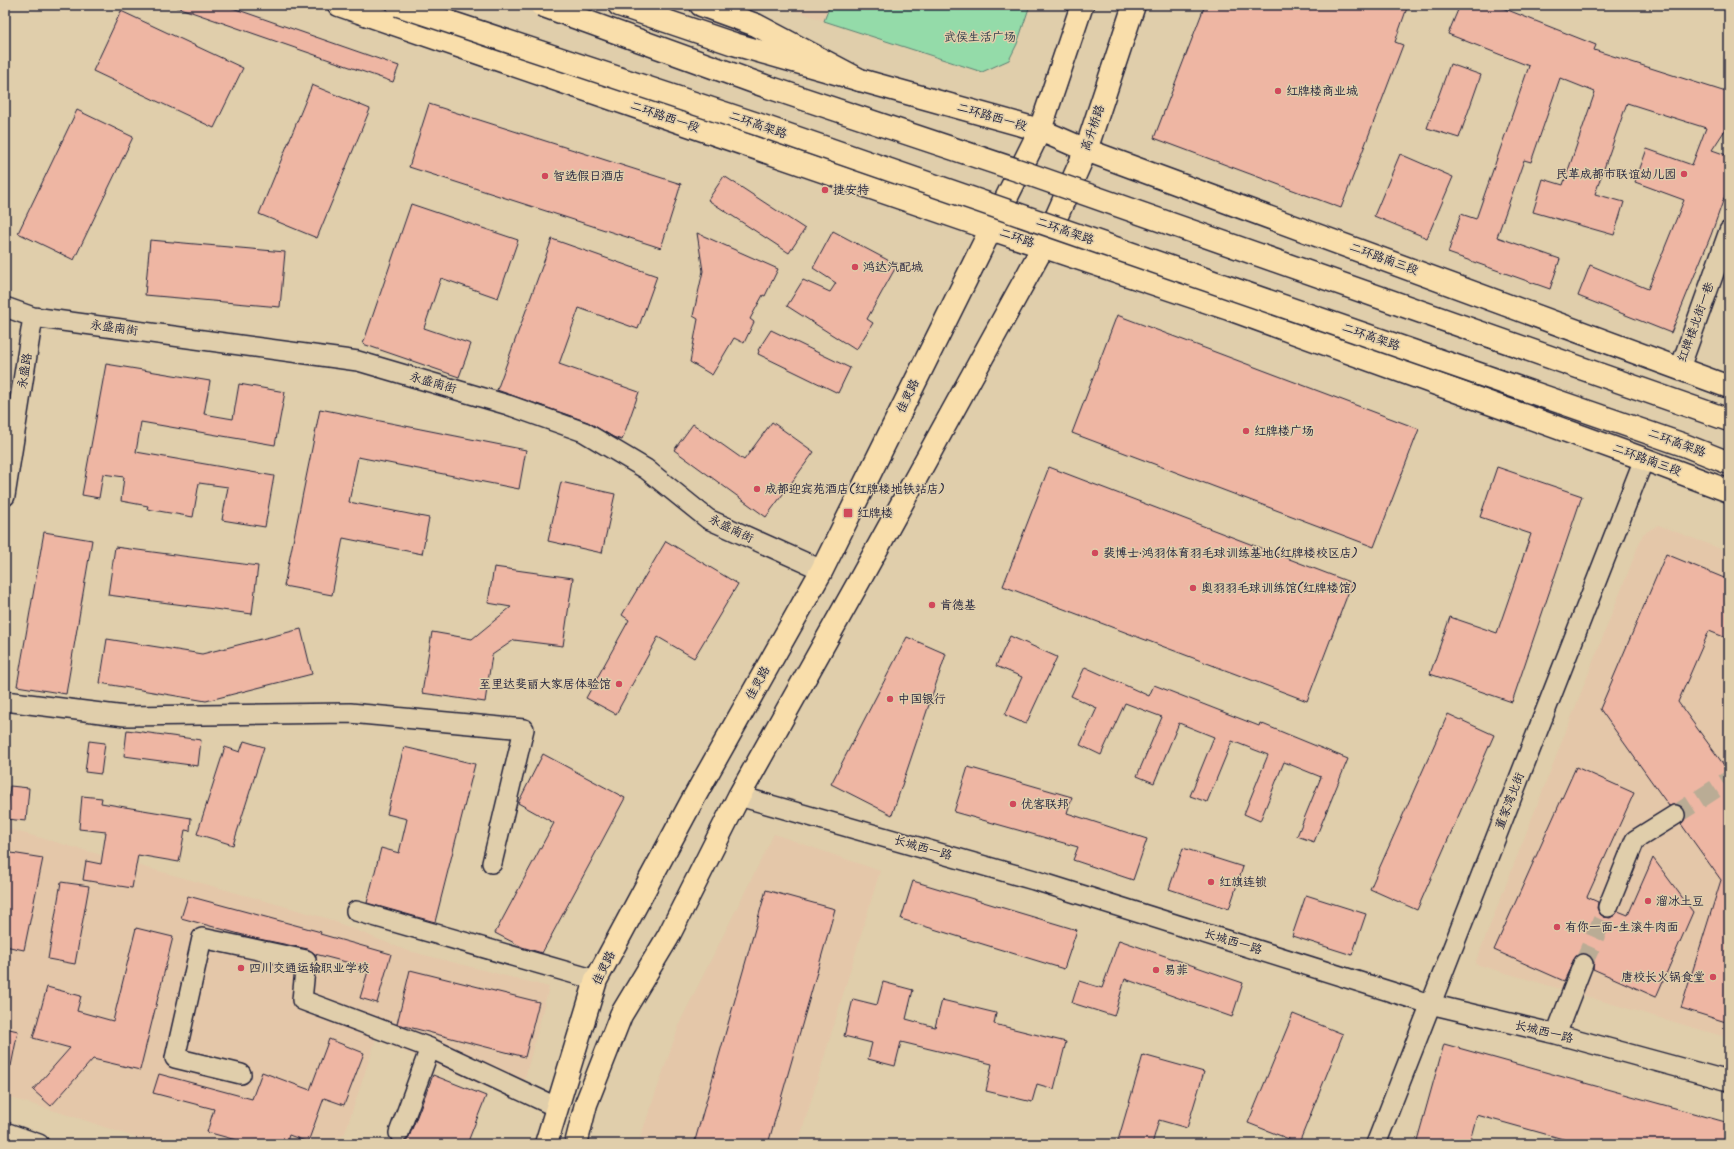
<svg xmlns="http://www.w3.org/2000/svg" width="1734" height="1149" viewBox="0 0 1734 1149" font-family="Kalam,'LXGW WenKai TC',sans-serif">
<rect width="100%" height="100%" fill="#e0ceab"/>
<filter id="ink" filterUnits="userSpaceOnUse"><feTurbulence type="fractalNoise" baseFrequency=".025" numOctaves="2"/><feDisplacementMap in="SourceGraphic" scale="8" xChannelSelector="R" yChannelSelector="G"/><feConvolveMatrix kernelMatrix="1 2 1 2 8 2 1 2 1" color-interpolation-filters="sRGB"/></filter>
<g filter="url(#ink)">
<path fill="#e4c7a9" d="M782,5H830L824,21Z
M1658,525L1729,552V1038L1475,964L1643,534Z
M5,828L326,918L405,950L549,987L519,1101L376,1039L345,1133L333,1144H154L78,1118L5,1096Z
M774,834L880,871L798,1144H638L681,1020Z"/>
<path fill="#94dba9" stroke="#5b7e72" d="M830,5H1030L1017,44L1009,60L982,72L824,21Z"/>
<path fill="#eeb6a3" stroke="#22223b" d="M178,5H224L399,66L393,82L177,7Z
M1205,5H1408L1395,42L1403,45L1341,208L1154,138Z
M1460,5H1495L1596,45L1594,50L1729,93V124L1712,150L1729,156V184L1711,235L1671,333L1578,296L1590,265L1648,289L1684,200L1635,182L1647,149L1692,165L1706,128L1627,103L1595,194L1624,202L1614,235L1533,212L1543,179L1563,185L1595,92L1560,78L1531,162L1524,160L1497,237L1560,259L1550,289L1448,253L1461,214L1476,219L1529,66L1448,34Z
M121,11L243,68L214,128L93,71Z
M1450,64L1481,75L1459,138L1427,128Z
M312,85L370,109L317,238L259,214Z
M429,104L681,184L661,248L409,167Z
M77,110L133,137L74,260L18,233Z
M1400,154L1453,177L1427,238L1374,216Z
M724,176L805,229L789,253L708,200Z
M411,204L518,240L498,298L441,278L424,328L471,344L459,377L363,344Z
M833,231L897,265L867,319L873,323L856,350L787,306L803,280L830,292L836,283L813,268Z
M697,233L778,269L765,296L763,295L750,319L754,322L744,343L734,338L712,375L690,362L698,319L693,316L703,271Z
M552,239L657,276L638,329L579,308L559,364L639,392L622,440L613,437L588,422L497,390Z
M150,240L285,252L280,307L145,295Z
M1117,315L1419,429L1374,547L1072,433Z
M771,330L850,368L838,393L758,354L759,351L758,350Z
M106,364L210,381L204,414L233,419L239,384L285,392L275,445L141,422L136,452L274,476L265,527L222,520L228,487L199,483L193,517L147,509L148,506L121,501L124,477L103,474L99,498L82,495Z
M320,409L526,450L519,489L358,457L349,502L429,518L422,554L343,538L332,595L284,586Z
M772,422L814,452L766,517L674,450L693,424L744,460Z
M1049,467L1352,583L1307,701L1003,586Z
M1497,467L1582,496L1512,702L1430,674L1450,617L1497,633L1531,534L1480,517Z
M561,482L615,494L602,553L548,541Z
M44,532L92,540L66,694L17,686Z
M666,541L738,584L694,658L658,637L616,714L586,698L629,620L622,615Z
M115,547L258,566L252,614L108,595Z
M1666,554L1729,580V639L1709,631L1678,702L1729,772V1023L1681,1008L1721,880L1681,824L1684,820L1686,815L1684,809L1680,806L1675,804L1669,806L1600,709Z
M494,567L573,578L563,646L514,640L492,655L485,702L422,693L432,632L472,639L511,607L488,603Z
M301,629L312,674L206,701L100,683L107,639L202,654Z
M1010,636L1057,657L1026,724L1005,715L1022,677L996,666Z
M907,637L946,654L892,815L831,784Z
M1085,667L1149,696L1154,685L1259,726L1260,723L1348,759L1314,842L1297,836L1321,777L1284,762L1260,821L1244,814L1268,755L1232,741L1207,802L1190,796L1214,737L1179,723L1154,783L1137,776L1162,717L1125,703L1101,755L1080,745L1097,708L1071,696Z
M1448,714L1494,735L1417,910L1370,889Z
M127,730L201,740L198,766L124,756Z
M89,741L105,743L101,774L85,772Z
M244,741L264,747L233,845L197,834L225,747L240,752Z
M404,747L475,764L435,922L367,903L381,848L399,853L407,819L387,814Z
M543,754L625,798L542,953L522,947L495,933L554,823L518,803Z
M968,767L1072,797L1067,813L1147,839L1133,880L1073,860L1078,847L954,812Z
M1576,767L1634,793L1587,897L1598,902L1597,908L1600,914L1604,917L1610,918L1615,915L1618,911L1628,915L1653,858L1693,912L1656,997L1593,969L1594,962L1591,957L1587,954L1581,953L1576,956L1564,981L1494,950Z
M10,786L29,788L26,821L6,819Z
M82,796L102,798L101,803L191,818L190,831L185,830L179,862L138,855L132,888L83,880L86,861L101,864L106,832L79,829Z
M1183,848L1243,867L1229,909L1169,889Z
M5,852L43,858L24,950L5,946Z
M913,881L1077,930L1064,969L901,919Z
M61,882L89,886L75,964L48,959Z
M766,890L835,909L768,1144H694Z
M1306,895L1366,914L1352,955L1292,936Z
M188,896L321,932L320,934L391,954L377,1003L360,998L369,968L315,954L308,949L254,938L181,918Z
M136,928L173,937L140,1070L93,1059L51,1106L33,1090L70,1048L33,1038L47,987L81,996L77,1011L113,1021Z
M1119,940L1243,983L1232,1017L1125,979L1114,1016L1072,1003L1079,981L1102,988Z
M410,970L539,1002L525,1057L397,1024Z
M883,982L913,990L906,1019L935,1027L942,1000L996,1013L994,1024L1066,1042L1054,1089L1037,1084L1032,1102L986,1091L992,1064L901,1042L895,1066L868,1059L872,1043L844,1036L853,999L877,1005Z
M1293,1014L1343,1034L1299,1143L1248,1123Z
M5,1028L18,1031L11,1066H5Z
M329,1039L364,1053L344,1105L324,1098L308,1142L289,1135L286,1144H235L236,1140L207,1132L214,1109L153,1093L159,1074L252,1099L262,1072L310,1090Z
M1444,1044L1729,1123V1144H1581L1477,1115L1469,1144H1416Z
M1143,1055L1204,1072L1187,1128L1159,1120L1152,1144H1117Z
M433,1075L486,1096L467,1144H405L409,1137Z"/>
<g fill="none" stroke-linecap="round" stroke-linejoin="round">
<path stroke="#baac95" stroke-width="19" stroke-dasharray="19 10" stroke-linecap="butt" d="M1675,815L1729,780
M1583,964L1608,907"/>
<defs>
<path id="minor" d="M5,307L33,317L358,361L508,405L584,432L646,469L708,519L822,570
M1680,368L1729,231
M5,496L33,317
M5,701L125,716L350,713L524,729L492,863
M739,796L1034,880L1430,1004L1556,1034L1729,1081
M1608,907L1635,840L1675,815
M356,911L596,980
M1556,1034L1583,964
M241,1074L175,1058L202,938L306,960L302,1000L430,1048L556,1107
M5,1132L39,1144
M399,1133L430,1048
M1376,1144L1644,459"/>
<path id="major" d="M339,5L991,229L1229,309L1644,459L1729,491
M701,5L756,25L860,80L1040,130L1086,150L1729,387
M546,1144L596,980L692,801L822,570L1040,130L1082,5
M576,1144L586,1104L621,1015L668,937L739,796L857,585L1043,247L1086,150L1134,5"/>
<path id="highway" d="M619,5L734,44L860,80"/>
</defs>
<use href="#minor" stroke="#22223b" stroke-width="22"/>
<use href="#major" stroke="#22223b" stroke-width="25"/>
<use href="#highway" stroke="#22223b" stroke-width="25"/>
<use href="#minor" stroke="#e0ceab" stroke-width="19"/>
<use href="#major" stroke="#f9deab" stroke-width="22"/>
<use href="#highway" stroke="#f9deab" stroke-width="22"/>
<defs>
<path id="highway-bridge" d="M398,5L754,123L1684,445L1729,463
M541,5L765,86L1020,171L1729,420"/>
</defs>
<use href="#highway-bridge" stroke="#22223b" stroke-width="25" stroke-linecap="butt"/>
<use href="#highway-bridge" stroke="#f9deab" stroke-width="22"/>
</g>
</g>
<g fill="#d1495b" stroke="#e0ceab" stroke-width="1.5">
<circle cx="1278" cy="91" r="4"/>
<circle cx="1684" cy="174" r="4"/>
<circle cx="545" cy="176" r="4"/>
<circle cx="825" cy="190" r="4"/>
<circle cx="855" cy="267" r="4"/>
<circle cx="1246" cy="431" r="4"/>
<circle cx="757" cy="489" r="4"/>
<rect x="843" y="508" width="10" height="10" rx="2"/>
<circle cx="1095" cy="553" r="4"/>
<circle cx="1193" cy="588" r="4"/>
<circle cx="932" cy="605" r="4"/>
<circle cx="619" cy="684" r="4"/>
<circle cx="890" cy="699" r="4"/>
<circle cx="1013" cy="804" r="4"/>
<circle cx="1211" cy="882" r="4"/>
<circle cx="1648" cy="901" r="4"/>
<circle cx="1557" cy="927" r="4"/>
<circle cx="241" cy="968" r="4"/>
<circle cx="1156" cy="970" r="4"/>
<circle cx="1713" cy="977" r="4"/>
</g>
<g text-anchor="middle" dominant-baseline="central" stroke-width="3" stroke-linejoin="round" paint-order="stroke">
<g font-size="12" fill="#333e4c" stroke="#e0ceab">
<text x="980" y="37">武侯生活广场</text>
</g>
<g font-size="12" fill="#22223b" stroke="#e0ceab" text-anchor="start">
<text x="1286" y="91">红牌楼商业城</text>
<text x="1676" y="174" text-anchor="end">民革成都市联谊幼儿园</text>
<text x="553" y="176">智选假日酒店</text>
<text x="833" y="190">捷安特</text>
<text x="863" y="267">鸿达汽配城</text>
<text x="1254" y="431">红牌楼广场</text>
<text x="765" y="489">成都迎宾苑酒店(红牌楼地铁站店)</text>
<text x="857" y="513">红牌楼</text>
<text x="1103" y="553">裴博士·鸿羽体育羽毛球训练基地(红牌楼校区店)</text>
<text x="1201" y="588">奥羽羽毛球训练馆(红牌楼馆)</text>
<text x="940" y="605">肯德基</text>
<text x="611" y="684" text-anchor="end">至里达斐丽大家居体验馆</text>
<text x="898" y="699">中国银行</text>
<text x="1021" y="804">优客联邦</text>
<text x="1219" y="882">红旗连锁</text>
<text x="1656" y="901">溜冰土豆</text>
<text x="1565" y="927">有你一面-生滚牛肉面</text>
<text x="249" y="968">四川交通运输职业学校</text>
<text x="1164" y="970">易菲</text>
<text x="1705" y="977" text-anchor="end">唐校长火锅食堂</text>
</g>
<g font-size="12" fill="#22223b" stroke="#e0ceab">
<text transform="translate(665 117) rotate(19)">二环路西一段</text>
<text transform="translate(992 117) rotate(16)">二环路西一段</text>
<text transform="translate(758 125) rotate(19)">二环高架路</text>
<text transform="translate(1093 128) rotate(-71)">高升桥路</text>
<text transform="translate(1065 231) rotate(19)">二环高架路</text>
<text transform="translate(1017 238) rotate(19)">二环路</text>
<text transform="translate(1384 259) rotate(20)">二环路南三段</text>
<text transform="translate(1696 322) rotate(-70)">红牌楼北街一巷</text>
<text transform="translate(114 328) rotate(8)">永盛南街</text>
<text transform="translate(1371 337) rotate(19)">二环高架路</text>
<text transform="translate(25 371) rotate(-81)">永盛路</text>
<text transform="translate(433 383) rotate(16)">永盛南街</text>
<text transform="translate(908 396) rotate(-64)">佳灵路</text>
<text transform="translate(1677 443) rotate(20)">二环高架路</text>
<text transform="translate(1647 460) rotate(20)">二环路南三段</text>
<text transform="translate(731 529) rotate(26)">永盛南街</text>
<text transform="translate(758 683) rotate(-61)">佳灵路</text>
<text transform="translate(1510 801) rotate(-69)">董家湾北街</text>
<text transform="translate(923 848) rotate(16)">长城西一路</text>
<text transform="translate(1233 942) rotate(17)">长城西一路</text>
<text transform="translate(604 968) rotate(-64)">佳灵路</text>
<text transform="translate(1544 1032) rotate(14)">长城西一路</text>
</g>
</g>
<rect width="1734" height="1149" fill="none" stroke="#e0ceab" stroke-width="20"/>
<rect x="10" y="10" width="1714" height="1129" fill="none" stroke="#22223b" stroke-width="1.5" filter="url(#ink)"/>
</svg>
